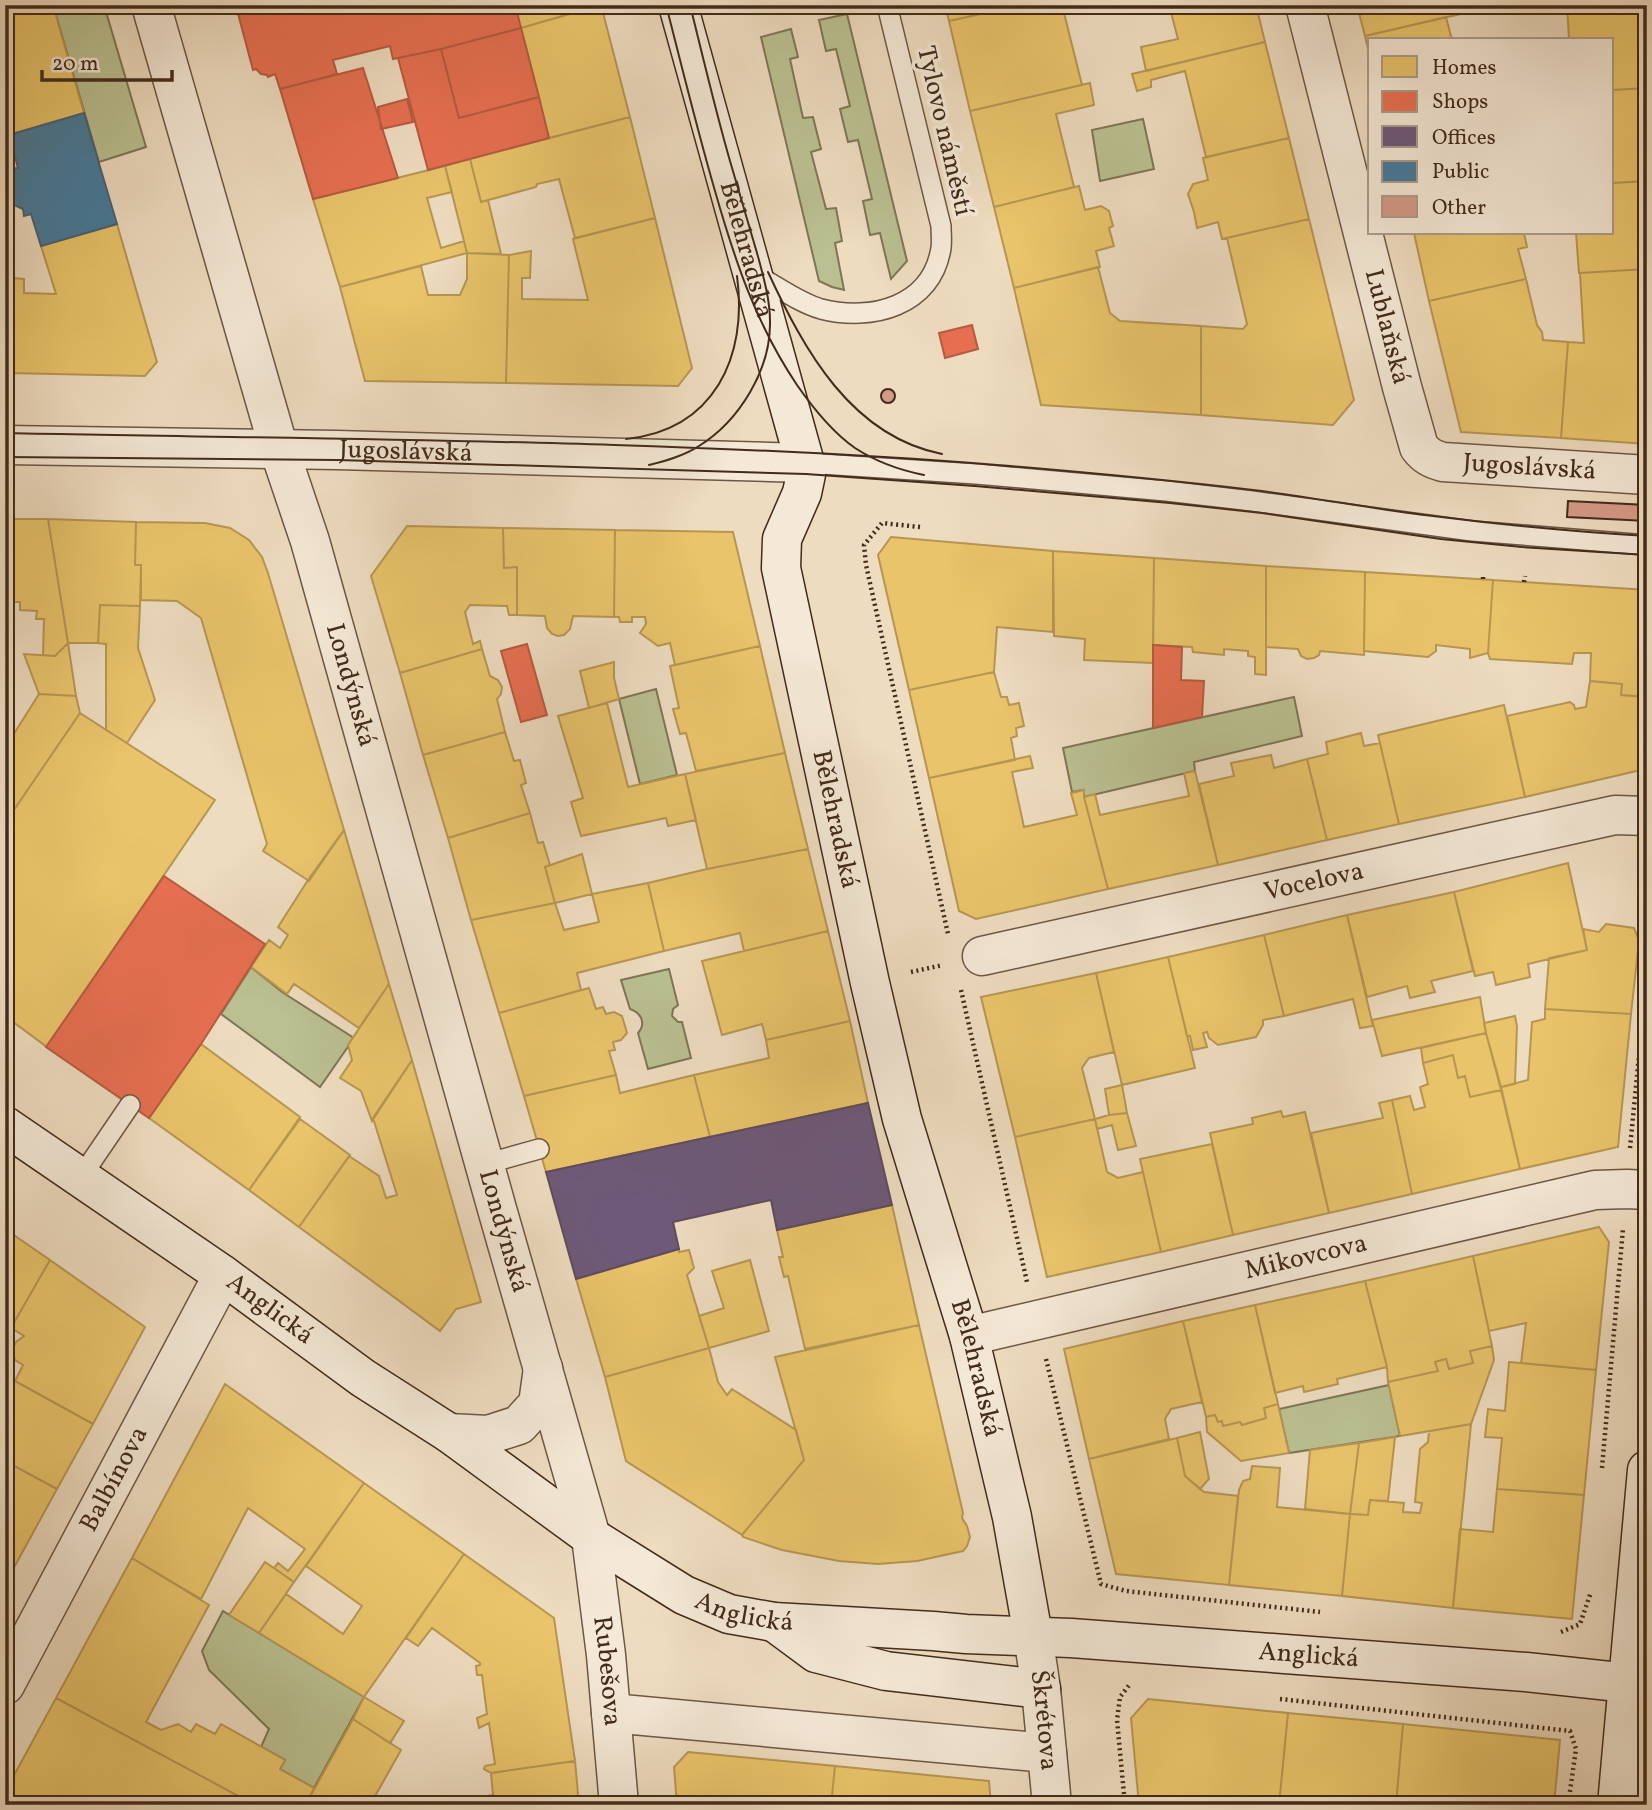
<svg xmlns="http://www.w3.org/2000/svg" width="1652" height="1810" viewBox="0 0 1652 1810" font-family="Vollkorn,serif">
<rect width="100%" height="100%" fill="#eedcc0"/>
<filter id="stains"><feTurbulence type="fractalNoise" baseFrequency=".00286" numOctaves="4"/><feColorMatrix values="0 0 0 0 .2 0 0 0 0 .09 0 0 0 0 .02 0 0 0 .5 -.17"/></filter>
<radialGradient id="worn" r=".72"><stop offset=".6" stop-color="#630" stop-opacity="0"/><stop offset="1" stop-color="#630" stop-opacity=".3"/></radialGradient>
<path fill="#bac091" stroke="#7e7656" stroke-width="2" d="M53,5H104L146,147L99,162Z
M847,14L907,261L891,279L880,233L870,235L863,201L872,199L858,140L848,142L840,109L850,106L836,49L826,51L819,20Z
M791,29L798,57L790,59L803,118L813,117L821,149L811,152L826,209L836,208L842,241L835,243L844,290L832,287L819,281L761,37Z
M1143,119L1154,169L1100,181L1092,130Z
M656,689L677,775L640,784L619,699Z
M1294,697L1302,736L1194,762L1195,771L1084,797V790L1072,792L1063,748Z
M251,967L282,992L354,1038L320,1087L221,1014Z
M669,969L678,1005L673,1009L672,1016L678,1022H682L691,1058L648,1069L638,1033C646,1024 642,1013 630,1009L621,980Z
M1389,1385L1400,1436L1289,1453L1279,1409Z
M223,1611L364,1697L314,1788L280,1769L285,1760L261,1747L269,1729L209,1670L202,1651Z"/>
<path fill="#e9c46a" stroke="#b79652" stroke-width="2" d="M5,5H53L84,113L5,136Z
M515,5H600L521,28Z
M601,5L630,117L549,138L521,28Z
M945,5H1021L949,21Z
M1021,5H1062L1082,85L970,111L949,21Z
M1169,5H1256L1265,42L1146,71L1141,47L1178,39Z
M1357,5H1463L1465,13L1365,36Z
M1567,5H1647V88L1612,90V40H1569Z
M1446,17L1452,40H1370V58L1365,36Z
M1265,42L1289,138L1206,157L1185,71L1151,80V87L1137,91L1132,74Z
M1090,83L1094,105L1056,114L1074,187L994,207L970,111Z
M1647,88V181L1612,183V90Z
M630,117L655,218L575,238L559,179L537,184L536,187L481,202L470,159Z
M1289,138L1309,219L1222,239L1218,222L1197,228L1194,212L1188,194L1193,184L1208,180L1203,158Z
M470,159L481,202L488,200L501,254L467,253L445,166Z
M445,166L452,192L427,198L441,248L464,241L467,253L340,287L313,199Z
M1647,181V269L1579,273L1576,233H1612V183Z
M1079,186L1085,210L1101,206L1109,211L1113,226L1109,228L1114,246L1096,251L1100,267L1014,288L994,207Z
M655,218L692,368L678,386L506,383L509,255L531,251L530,278H522V299L588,300L573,239Z
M1309,219L1354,400L1333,425L1201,415V326L1243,329L1247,324L1227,238Z
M117,224L157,362L145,376L9,373L12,278L24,279V293L56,294L41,246Z
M1414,233H1524L1527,247L1518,249L1526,279L1429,301Z
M467,253L509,255L506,383L365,381L340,287L421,266L428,295H460L467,279Z
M1098,267L1110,313L1120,321L1201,326V415L1041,405L1014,288Z
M1647,269V444L1561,438L1568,342L1584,343L1580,273Z
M5,278H12L9,373H5Z
M1526,279L1537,325L1542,332L1543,340L1568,342L1561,438L1461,432L1429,301Z
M5,519H48L68,643L55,656L43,655L44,619H36L37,611L20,610V602H5Z
M48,519L136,522L135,565H141L140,606L100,605L98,643H68Z
M136,522L205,523L230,528L249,540L262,557L268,573L344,830L309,881L263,851L267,844L201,618L177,601L141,600V565H135Z
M407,526L503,528L504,568L517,567V615H509L507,606L470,605L465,612L473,644L480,641L482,649L400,673L371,576Z
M503,528L615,530L614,617L573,616L570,629L564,635L558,636L552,634L547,628L545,616L517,615V567L504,568Z
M615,530L733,532L760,646L675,665L670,643L658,646L640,633L646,624L645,617H632V622H620L619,617H614Z
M891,537L1053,551V632L997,627L994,672L909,690L878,555Z
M1053,551L1154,558L1153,663L1084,660L1085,639L1054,636Z
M1154,558L1266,566V675L1255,674V657L1248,656V651L1224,649V655L1193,652L1192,647L1153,645Z
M1266,566L1365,572L1364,655L1320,651L1319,655L1314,658L1307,659L1301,656L1298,649L1266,647Z
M1365,572L1493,580L1488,653L1470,658V649L1436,645V651L1428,657L1364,651Z
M1493,580L1647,590V697L1621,695L1622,684L1590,681L1591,653H1574L1572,664L1490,659L1488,653Z
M100,605L140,606L138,648L155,700L127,743L106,730V644L98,643Z
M68,643L76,696L39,694L24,654L55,656Z
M760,646L785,753L696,771L686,733L680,734L673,709L679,708L670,666Z
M482,649L490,676L498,680L502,687L501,694L497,699L505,732L423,755L400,673Z
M614,662V678L619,699L589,708L580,671Z
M994,672L1001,697H1007L1009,705L1019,703L1024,726L1016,728L1017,736L1011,738L1015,760L929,778L909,690Z
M1590,681L1622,684L1621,695L1647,697V767L1645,769L1525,797L1507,716L1570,702L1574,705L1575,709L1586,707Z
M39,694L76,696L80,713L5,823V748Z
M607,703L628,787L685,774L696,820L668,826L666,818L581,836L571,802L583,798L558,716Z
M1504,705L1525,797L1399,824L1378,735Z
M80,713L215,800L47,1047L5,1016V823Z
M505,732L514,761L520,760L526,783L521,785L530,813L448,838L423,755Z
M1361,733L1364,746L1380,743L1399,824L1327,840L1307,759L1328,754L1326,742Z
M785,753L808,849L707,869L685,774Z
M1271,755L1274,768L1307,759L1327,840L1218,865L1199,784L1234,776L1231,763Z
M1030,756L1033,768L1012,772L1024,827L1077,815L1071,793L1084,790V797L1108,889L976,919L959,911L929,778Z
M1195,771L1218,865L1108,889L1084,797L1095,794L1100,815L1189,796L1184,773Z
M530,813L538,843L543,842L550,865L545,867L555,903L471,920L448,838Z
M344,830L389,984L359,1028L294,984L287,994L251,967L269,940L280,948L288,935L278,927L308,880Z
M808,849L828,931L744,951L740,933L664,951L648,883L707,869Z
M582,854L592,894L555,903L545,867Z
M1568,863L1587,950L1528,964L1530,977L1496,985L1493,972L1475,976L1454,892Z
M648,883L664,951L577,973L581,990L499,1013L471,920L555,903L564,930L599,922L592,894Z
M1454,892L1473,971L1431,981L1435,992L1410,998L1407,986L1367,997L1347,915Z
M1347,915L1373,1026L1360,1028L1353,999L1284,1016L1264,935Z
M1606,924L1634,928L1639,941L1631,1014L1545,1009L1549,958L1587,950L1583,929L1599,932Z
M828,931L850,1021L766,1040L762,1024L722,1035L702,961Z
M1264,935L1284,1016L1263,1020V1025L1256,1037L1218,1045L1209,1038L1207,1032L1203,1033L1207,1047L1193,1050L1190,1036H1187L1168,957Z
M1168,957L1195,1068L1122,1085L1096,973Z
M1096,973L1114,1052L1089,1058L1082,1068L1095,1119L1015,1137L981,997Z
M389,984L412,1060L372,1121L361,1091L340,1078L352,1060L348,1045Z
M589,988L596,1009L603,1007L606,1014L614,1012L622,1016L627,1033L621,1040L613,1042L615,1050L609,1051L616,1075L524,1096L499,1013Z
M1480,997L1486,1033L1382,1056L1372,1020Z
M1545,1009L1631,1014L1618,1147L1520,1169L1501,1087L1528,1080L1532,1022L1545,1019Z
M1515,1016L1517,1026L1515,1084L1501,1087L1486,1033L1484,1023Z
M850,1021L868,1103L710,1137L694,1075L769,1058L766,1040Z
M1486,1033L1501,1090L1470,1097L1465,1076L1458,1078L1453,1055L1423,1063L1421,1048Z
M201,1044L300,1117L249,1190L149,1118Z
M1453,1055L1458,1078L1465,1076L1470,1097L1501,1090L1520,1169L1412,1194L1392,1100L1410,1096L1414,1110L1425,1107L1420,1087L1428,1084L1423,1063Z
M412,1060L481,1302L456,1309L440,1331L299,1227L349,1156L379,1176L386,1198L397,1195L373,1118Z
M616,1075L620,1093L694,1075L710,1137L546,1172L524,1096Z
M1122,1085L1127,1113L1109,1115L1105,1089Z
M1392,1100L1412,1194L1329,1213L1311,1133L1383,1118L1379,1103Z
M1281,1111L1283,1117L1305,1112L1329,1213L1233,1235L1210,1133L1253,1124L1252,1118Z
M1127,1113L1136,1146L1118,1150L1112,1125L1097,1129L1095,1119L1109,1115Z
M300,1119L350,1155L299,1227L249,1190Z
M1095,1119L1107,1172L1118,1178L1143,1172L1161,1252L1047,1277L1015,1137Z
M1212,1144L1233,1235L1161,1252L1140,1159Z
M892,1205L919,1325L805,1349L788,1276L784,1277L779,1257H783L777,1230Z
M1599,1227L1609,1242L1596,1370L1521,1363L1526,1323L1489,1331L1473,1256Z
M5,1229L50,1260L11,1328L5,1326Z
M679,1249V1252L689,1250L694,1268L687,1275L709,1348L605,1377L576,1279Z
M1473,1256L1492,1346L1470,1351L1473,1363L1449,1369L1446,1359L1435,1362L1438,1371L1388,1382L1387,1367L1365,1281Z
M50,1260L145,1327L93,1424L15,1381L23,1365L15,1360L12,1350L16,1342L24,1336L11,1328Z
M750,1260L769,1331L709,1348L699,1316L724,1308L712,1271Z
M1365,1281L1387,1367L1337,1379L1338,1384L1304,1392L1303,1386L1275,1393L1255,1305Z
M1255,1305L1278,1404L1264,1408L1266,1418L1242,1425L1240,1422L1223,1426L1222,1421L1218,1422L1215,1415L1206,1417L1183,1321Z
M1183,1321L1202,1402L1171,1409L1165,1419L1169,1439L1089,1459L1064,1349Z
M919,1325L963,1513L962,1518L967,1526L970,1537L967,1546L963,1551L917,1561L878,1564L839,1561L782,1550L743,1537L742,1535L804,1460L775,1357Z
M1492,1346L1494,1360L1471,1424L1400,1436L1388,1382L1438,1371L1435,1362L1446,1359L1449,1369L1473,1363L1470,1351Z
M709,1348L718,1382L727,1395L732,1389L796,1430L804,1460L742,1535L626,1461L605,1377Z
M1509,1362L1596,1370L1584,1495L1497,1489L1502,1438L1485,1437L1488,1409L1505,1411Z
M15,1381L93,1424L57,1489L5,1461V1400Z
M225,1384L364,1483L294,1582L274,1568L278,1563L288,1571L305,1549L248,1508L201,1599L132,1558Z
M1278,1404L1289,1453L1241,1461L1207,1432L1206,1417L1215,1415L1218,1422L1222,1421L1223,1426L1240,1422L1242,1425L1266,1418L1264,1408Z
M1471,1424L1453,1608L1342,1596L1350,1514L1368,1515L1370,1500L1404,1503L1403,1512L1420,1513L1422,1503L1415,1502L1420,1449L1428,1442L1429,1431Z
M1200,1432L1209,1479L1200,1489L1185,1476L1177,1438Z
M1395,1437L1388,1501L1370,1500L1368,1515L1350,1514L1359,1443Z
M1177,1438L1185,1476L1204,1492L1238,1496L1229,1585L1116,1574L1089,1459Z
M1359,1443L1350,1514L1305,1509L1310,1450Z
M5,1461L57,1489L5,1584Z
M1252,1466L1280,1468L1277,1507L1350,1514L1342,1596L1229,1585L1239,1490L1243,1481L1250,1479Z
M364,1483L464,1554L364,1697L259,1633L286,1594L343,1634L362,1606L306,1566Z
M1497,1489L1584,1495L1572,1619L1453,1608L1460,1529L1493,1532Z
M464,1554L554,1618L575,1761L491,1773L484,1769L485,1766L495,1764L489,1723L479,1728L477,1718L487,1714L482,1675H477L476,1666L480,1665V1663L432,1628L418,1646L406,1638Z
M132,1558L209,1605L146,1722L161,1730L178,1724L191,1732L196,1724L215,1734L221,1724L285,1760L280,1769L314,1788L306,1805H255L56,1698Z
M265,1562L294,1582L259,1633L229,1615Z
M364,1697L404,1721L390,1743L353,1719Z
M56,1698L255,1805H5V1792Z
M1148,1699L1288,1713L1279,1805H1139L1131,1718Z
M1288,1713L1403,1724L1396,1805H1279Z
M353,1719L401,1750L370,1805H327L311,1795Z
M1403,1724L1560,1740L1554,1805H1396Z
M688,1752L835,1766L831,1805H677L674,1767Z
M575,1761L579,1805H487L486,1796L493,1795L491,1773Z
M835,1766L989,1781L991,1805H831Z"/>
<path fill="#e76f51" stroke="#b65b40" stroke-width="2" d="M515,5L521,28L441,49L393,59L390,46L333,60L337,74L280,89L275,74L268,77L267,75L261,74L256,69L253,70L236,6Z
M521,28L539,97L459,118L441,49Z
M441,49L459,118L539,97L549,138L428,170L398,58Z
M363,68L398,178L313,199L280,89Z
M407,99L413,122L381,129L378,107Z
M972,325L978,349L945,358L939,333Z
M527,644L547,715L521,722L501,651Z
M1153,645L1182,647L1181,680L1204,681L1202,717L1153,728Z
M164,876L265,944L201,1044L149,1118L46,1047Z"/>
<path fill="#6d597a" stroke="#604b5d" stroke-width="2" d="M868,1103L892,1205L777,1230L771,1200L673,1222L679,1249L576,1279L546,1172Z"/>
<path fill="#457b9d" stroke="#446376" stroke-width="2" d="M84,113L117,224L41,246L31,214L24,216L23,209L10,203L7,190L14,177L11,169L18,168L9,135Z"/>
<path fill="#d59a88" stroke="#422b1a" stroke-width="2" d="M881 396a7 7 0 1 1 14 0a7 7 0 1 1-14 0Z
M1568,501L1647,505V521L1567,517Z"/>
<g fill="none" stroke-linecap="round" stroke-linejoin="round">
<defs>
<path id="lane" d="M754,274C776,285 797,302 821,309C872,322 932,306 941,248C942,241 941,233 941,226L887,5
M805,463L976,474L1166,491L1252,501L1472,531L1647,545
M485,1164L539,1149
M81,1177L130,1105"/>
<g id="street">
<path id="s1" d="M151,5L279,449L310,541L497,1209L591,1537L606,1655L619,1805"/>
<path id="s2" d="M1305,5L1402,387L1419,447C1426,456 1432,459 1443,462L1647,475"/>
<path id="s3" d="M5,445L337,450L805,463"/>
<path id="s4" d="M982,956L1615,815L1647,816"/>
<path id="s5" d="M969,1336L1595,1190L1627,1189L1647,1190"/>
<path d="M449,1433L488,1435L519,1425L538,1404L543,1368"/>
<path id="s6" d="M1033,1635L1041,1689L1052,1805"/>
<path id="s7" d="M5,1685L223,1275"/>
<path d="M611,1713L1047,1753"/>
</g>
<g id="secondary">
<path id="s8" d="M678,5L805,463L806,474L802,493L782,539L781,568L870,983L902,1119L969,1336L1012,1517L1033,1635"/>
<path id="s9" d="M5,1126L223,1275L363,1378L449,1433L591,1537L684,1595L729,1614L774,1622L933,1631L966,1634L1071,1638L1526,1672L1647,1685"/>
<path d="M774,1622L816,1653L886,1671L1041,1689"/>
<path d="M1617,1805L1647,1470"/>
</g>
</defs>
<use href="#lane" stroke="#6d5744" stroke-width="22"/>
<use href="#street" stroke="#6d5744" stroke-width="41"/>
<use href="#secondary" stroke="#422b1a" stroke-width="41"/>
<path stroke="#422b1a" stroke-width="4.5" stroke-dasharray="2 3.5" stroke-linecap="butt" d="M920,527L882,523L864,545L866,565L948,934
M1483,579V574
M1524,582L1525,576
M911,972L943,965
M961,990L1027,1282
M1630,1148L1647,974
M1046,1359L1101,1584L1126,1591L1320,1612
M1602,1468L1623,1229
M1561,1632L1580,1624L1591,1592
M1280,1699L1570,1731L1576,1749L1568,1805
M1125,1805L1117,1720L1120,1697L1130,1684"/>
<use href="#lane" stroke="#f4e8d6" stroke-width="19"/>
<use href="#street" stroke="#f4e8d6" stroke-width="38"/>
<use href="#secondary" stroke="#f4e8d6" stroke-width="38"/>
<path stroke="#422b1a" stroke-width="2" d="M666,5C682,67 697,129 715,191C735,261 756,324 797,385C813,408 832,432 855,448C875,461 899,470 924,475
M768,272C804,350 851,436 942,454
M5,433C336,440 667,439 997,465C1082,472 1168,480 1253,490C1313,497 1372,509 1433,516C1504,525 1575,532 1647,536
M626,439C714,430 748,357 737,276
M5,457L338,460L806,474L975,486L1170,503L1262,513L1441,539L1522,547L1647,555
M649,465C665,461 684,456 699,446C739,421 771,370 770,321C770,299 763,275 757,253C748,222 739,192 730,161C715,109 703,57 690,5"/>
</g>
<g text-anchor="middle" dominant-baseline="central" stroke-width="7" stroke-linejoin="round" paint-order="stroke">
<g font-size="26" fill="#422b1a" stroke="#f4e8d6">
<text transform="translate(944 131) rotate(77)">Tylovo náměstí</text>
<text stroke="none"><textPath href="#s8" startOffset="254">Bělehradská</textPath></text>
<text stroke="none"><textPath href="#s2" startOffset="332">Lublaňská</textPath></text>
<text stroke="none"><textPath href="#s3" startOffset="401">Jugoslávská</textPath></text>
<text stroke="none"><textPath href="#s2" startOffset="572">Jugoslávská</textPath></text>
<text stroke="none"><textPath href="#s1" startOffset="709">Londýnská</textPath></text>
<text stroke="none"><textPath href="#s8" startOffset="842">Bělehradská</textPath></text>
<text stroke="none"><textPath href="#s4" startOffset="340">Vocelova</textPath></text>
<text stroke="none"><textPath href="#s1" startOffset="1276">Londýnská</textPath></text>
<text stroke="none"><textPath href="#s5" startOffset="346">Mikovcova</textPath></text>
<text stroke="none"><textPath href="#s9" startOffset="322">Anglická</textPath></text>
<text stroke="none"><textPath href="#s8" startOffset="1409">Bělehradská</textPath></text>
<text stroke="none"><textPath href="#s7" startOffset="233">Balbínova</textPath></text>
<text stroke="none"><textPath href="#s9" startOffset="889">Anglická</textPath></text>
<text stroke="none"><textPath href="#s9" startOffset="1456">Anglická</textPath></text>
<text stroke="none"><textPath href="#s1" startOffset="1729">Rubešova</textPath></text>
<text stroke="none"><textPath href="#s6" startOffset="86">Škrétova</textPath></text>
</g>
</g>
<rect width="1652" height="1810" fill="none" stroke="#eedcc0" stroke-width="28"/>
<rect x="7" y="7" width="1638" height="1796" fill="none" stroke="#422b1a" stroke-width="3.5"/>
<rect x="14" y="14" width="1624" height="1782" fill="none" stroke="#422b1a" stroke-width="2"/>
<rect x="1368" y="38" width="245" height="196" fill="#f4e8d6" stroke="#ad9c8b" stroke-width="2"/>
<rect x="1382" y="56" width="35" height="21" fill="#e9c46a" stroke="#ad9c8b" stroke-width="2"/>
<text x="1432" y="74" font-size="21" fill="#422b1a">Homes</text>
<rect x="1382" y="91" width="35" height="21" fill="#e76f51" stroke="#ad9c8b" stroke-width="2"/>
<text x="1432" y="108" font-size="21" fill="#422b1a">Shops</text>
<rect x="1382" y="126" width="35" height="21" fill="#6d597a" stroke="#ad9c8b" stroke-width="2"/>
<text x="1432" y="144" font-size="21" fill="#422b1a">Offices</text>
<rect x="1382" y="161" width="35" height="21" fill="#457b9d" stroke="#ad9c8b" stroke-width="2"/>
<text x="1432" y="178" font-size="21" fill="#422b1a">Public</text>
<rect x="1382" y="196" width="35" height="21" fill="#d59a88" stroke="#ad9c8b" stroke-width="2"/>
<text x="1432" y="214" font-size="21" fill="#422b1a">Other</text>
<path d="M42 70v10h130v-10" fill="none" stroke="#422b1a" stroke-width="3.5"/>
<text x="52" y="70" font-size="21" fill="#422b1a" stroke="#f4e8d6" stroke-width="5" paint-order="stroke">20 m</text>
<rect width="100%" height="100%" filter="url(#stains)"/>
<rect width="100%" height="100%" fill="url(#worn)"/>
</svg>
